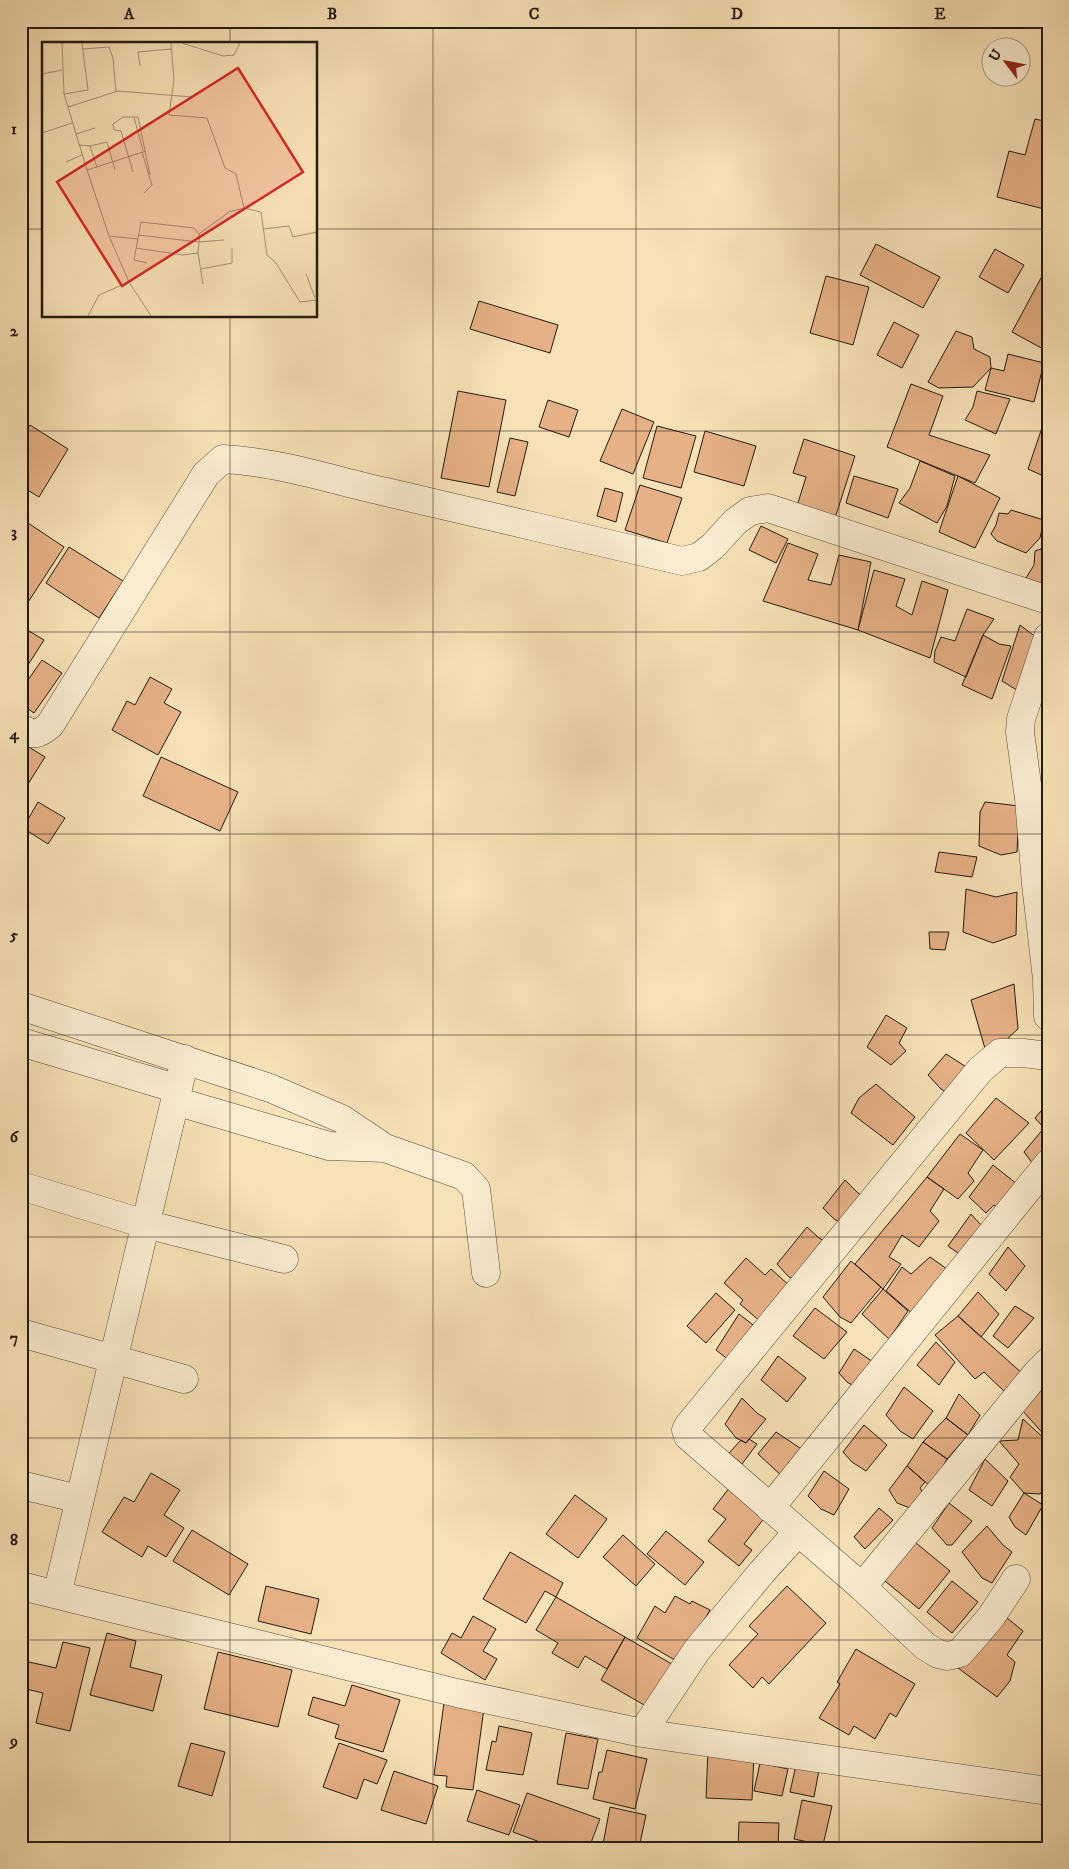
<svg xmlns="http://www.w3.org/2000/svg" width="1069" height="1869" viewBox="0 0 1069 1869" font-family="'IM FELL DW Pica',serif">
<rect width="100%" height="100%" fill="#f7e1b6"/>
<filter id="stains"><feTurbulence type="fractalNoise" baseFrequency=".004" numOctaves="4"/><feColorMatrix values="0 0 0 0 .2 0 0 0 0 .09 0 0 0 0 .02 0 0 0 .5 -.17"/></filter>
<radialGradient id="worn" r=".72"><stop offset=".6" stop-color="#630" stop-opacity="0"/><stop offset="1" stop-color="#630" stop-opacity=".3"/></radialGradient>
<path fill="#e6b186" stroke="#251a11" d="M1035,119L1048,122V195L1044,209L997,197L1009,151L1025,155Z
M876,244L940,277L923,308L860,275Z
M995,249L1024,265L1008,293L979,277Z
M1048,265V344L1045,350L1012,332Z
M826,276L869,287L853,345L810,333Z
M479,301L558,325L550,353L470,329Z
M894,322L919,335L902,368L877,355Z
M956,331L972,337L974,349L990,357L991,368L973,387L939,388L928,382Z
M1008,354L1044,363L1034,402L985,390L991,368L1004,371Z
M911,384L943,396L929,435L990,455L975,483L887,447Z
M458,391L506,400L489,487L441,478Z
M977,391L1010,399L996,434L965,420L973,407Z
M548,400L578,410L569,437L539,427Z
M622,409L654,422L633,474L600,461Z
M1048,410V478L1028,469Z
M30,425L68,449L39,497L21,486V440Z
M657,426L696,436L681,488L643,478Z
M705,431L756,446L744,486L694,472Z
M510,438L528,442L515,496L497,492Z
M804,439L855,456L835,518L797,506L806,477L793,473Z
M920,461L955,476L947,506L937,523L899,503L910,488Z
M854,476L898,489L888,518L846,503Z
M958,476L1000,498L975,548L939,532Z
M640,485L682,498L667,543L625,530Z
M605,488L623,493L616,522L597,516Z
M1011,510L1044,520L1040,538L1026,553L997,541L991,534L996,525L999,513L1008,514Z
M25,521L64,547L21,613V526Z
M761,526L788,539L776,563L749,550Z
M1048,533V586L1026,578L1034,565L1035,551L1041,549Z
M788,543L818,554L808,580L831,585L839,555L871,562L858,630L763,601Z
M69,547L123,581L99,618L46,583Z
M874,570L905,579L896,606L912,615L922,581L948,590L930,658L858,630Z
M967,609L994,619L983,635L966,677L934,662L935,651L941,637L955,641Z
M1020,625L1037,638L1027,690L1015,689L1002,681Z
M24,628L44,640L21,676V632Z
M983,635L999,644L1011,646L992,699L962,685Z
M42,660L62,673L34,713L21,704V690Z
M150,677L172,689L164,703L181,712L158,755L112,730L127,701L135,705Z
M24,744L45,757L23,792L21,791V748Z
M161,757L238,792L220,831L143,796Z
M38,802L65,818L48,844L23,828Z
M985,802L1019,806L1017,852L1001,855L979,846L980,812Z
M939,852L977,857L972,877L935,872Z
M966,889L996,897L1017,892L1016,935L993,943L963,932Z
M929,932H949L945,950L930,949Z
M1014,984L1018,1029L1009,1037V1048L986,1052L971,1000Z
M886,1015L907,1028L899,1043L906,1051L891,1065L867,1047Z
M946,1054L971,1070L951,1096L941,1089L928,1075Z
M876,1084L915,1117L893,1145L851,1113L859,1098Z
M996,1098L1029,1123L994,1160L966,1133Z
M1048,1103V1161L1033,1164L1024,1152L1044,1128L1035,1118Z
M960,1134L983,1150L968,1173L974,1181L958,1199L927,1177Z
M993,1165L1022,1188L1003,1211L994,1205L986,1213L969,1197Z
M927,1177L944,1189L930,1211L939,1221L919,1247L902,1235L889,1257L901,1264L883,1289L855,1264Z
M845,1180L858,1193L867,1198L845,1225L834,1219L823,1208Z
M971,1214L980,1224L990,1230L968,1260L948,1246Z
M807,1227L819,1238L828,1243L798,1282L788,1276L777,1264Z
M1008,1247L1025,1266L1006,1291L989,1274Z
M930,1257L947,1269L920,1320L886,1291L902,1267L911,1274Z
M746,1258L765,1275L771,1269L792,1288L761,1322L740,1304L743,1300L724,1283Z
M851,1261L881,1287L851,1323L840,1317L823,1297Z
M883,1289L908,1311L889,1339L862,1314Z
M978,1292L999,1314L981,1337L958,1316Z
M716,1293L735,1310L706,1343L687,1326Z
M1015,1306L1034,1318L1008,1348L993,1336Z
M815,1308L847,1332L824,1359L793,1336Z
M739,1314L757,1328L730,1361L716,1350Z
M958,1316L1023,1374L1008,1395L984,1372L975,1379L935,1335Z
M936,1342L955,1362L939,1385L917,1365Z
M854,1349L876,1364L857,1388L847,1382L839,1373Z
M778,1356L806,1378L787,1402L761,1380Z
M1048,1374V1439L1021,1409Z
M904,1387L933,1411L913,1439L900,1431L886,1415Z
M959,1394L980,1415L968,1435L946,1418Z
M742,1398L757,1413L766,1419L746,1443L736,1438L725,1424Z
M946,1418L968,1435L947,1459L923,1442Z
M1023,1419L1048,1442V1482L1040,1494L1024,1493L1010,1477L1019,1464L999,1441L1018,1440Z
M864,1425L887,1445L866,1471L852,1462L843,1452Z
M776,1432L803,1450L783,1477L758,1454Z
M749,1439L757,1444L742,1464L729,1453L741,1440L746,1443Z
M923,1442L947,1459L931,1487L907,1466Z
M985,1459L1008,1481L992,1506L969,1490Z
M907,1466L925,1482L920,1488L923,1493L913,1509L897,1503L889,1490Z
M824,1471L849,1489L834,1515L821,1509L808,1496Z
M151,1473L180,1490L164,1515L184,1528L166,1557L148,1546L142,1557L102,1532L124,1497L134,1502Z
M730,1487L766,1516L744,1544L752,1550L739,1566L708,1541L726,1519L713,1509Z
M1024,1493L1043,1505L1026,1535L1015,1527L1009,1517Z
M575,1495L607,1519L578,1558L546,1534Z
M949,1503L972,1521L952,1545H947L932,1528Z
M879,1508L893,1520L865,1549L854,1537Z
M987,1526L1003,1545L1012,1552L992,1583L982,1578L962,1552Z
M192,1530L248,1564L229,1595L173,1561Z
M666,1531L704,1562L685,1585L647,1554Z
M623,1535L655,1564L636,1586L603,1557Z
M910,1538L950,1571L919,1609L879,1576Z
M510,1552L563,1583L556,1597L545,1591L526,1623L483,1599Z
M952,1581L978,1602L952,1633L927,1612Z
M266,1586L319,1599L311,1634L258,1621Z
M787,1586L826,1623L769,1684L762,1677L753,1688L729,1665L758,1634L749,1626Z
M675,1596L690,1604L692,1601L710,1610L680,1663L637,1638L655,1606L665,1613Z
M556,1597L625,1637L607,1669L585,1656L578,1668L552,1653L558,1643L536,1630Z
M1001,1613L1023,1631L1007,1655L1015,1662L1010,1681L997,1697L958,1668Z
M473,1616L496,1629L483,1651L497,1659L485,1680L441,1653L452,1633L461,1638Z
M107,1633L136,1641L130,1667L162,1675L153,1711L90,1695Z
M625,1637L677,1667L651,1709L601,1680Z
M63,1642L90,1648L70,1731L36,1723L43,1693L22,1688L29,1662L56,1668Z
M856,1649L915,1684L896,1717L890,1713L875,1739L854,1726L849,1735L819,1718L840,1684L837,1682Z
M218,1652L292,1670L278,1727L204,1709Z
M352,1685L400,1700L383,1752L335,1738L339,1725L308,1715L313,1697L345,1706Z
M444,1703L484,1708L473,1790L446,1787L447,1776L434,1775Z
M499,1726L532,1733L523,1775L486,1770L492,1741L496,1742Z
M566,1733L598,1739L588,1789L557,1784Z
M191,1743L225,1752L212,1796L178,1786Z
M339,1743L387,1760L377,1784L364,1779L357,1799L323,1787Z
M607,1750L647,1759L635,1809L593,1799L599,1772H602Z
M708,1750L754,1752L752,1800L706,1798Z
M760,1763L788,1769L782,1796L754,1791Z
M796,1765L819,1770L814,1797L790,1792Z
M394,1771L438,1786L426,1824L381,1810Z
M477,1790L520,1805L509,1835L467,1821Z
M527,1793L600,1819L589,1848H556L513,1832Z
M802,1800L832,1806L823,1845L794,1839Z
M610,1807L646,1815L639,1848H622L603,1844Z
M739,1822L779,1823L778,1848H738Z"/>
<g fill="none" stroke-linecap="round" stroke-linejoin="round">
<defs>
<path id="minor" d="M1048,637L1021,719L1020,732L1029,799L1036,884L1047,979L1048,1016
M21,728C34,737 39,734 50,725L206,474L223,459C280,462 332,480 386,492C485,515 583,538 682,561L699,557L713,546L735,522L750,511L768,508L1048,600
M21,1006L270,1088L342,1119L385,1148
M21,1042L178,1089
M175,1101L329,1146L385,1148L464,1176L476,1189L486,1273
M21,1186L145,1224L284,1259
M21,1333L184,1379
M21,1485L79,1499
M770,1508L1048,1164
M1016,1579L991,1617L960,1653L948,1656L938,1654L925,1646L862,1587L688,1436L686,1430L689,1425L980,1070L1000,1053H1023L1048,1056
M21,1586L457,1693L642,1733L1048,1791
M862,1587L1037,1373L1048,1362
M57,1595L185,1059
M642,1733L697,1650L762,1572L798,1532"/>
</defs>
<use href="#minor" stroke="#5a4c3a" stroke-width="29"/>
<use href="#minor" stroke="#faecd0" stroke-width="28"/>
</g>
<path fill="none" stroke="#251a11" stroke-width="1" stroke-opacity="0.55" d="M230,21V44M433,21V1848M636,21V1848M839,21V1848M21,229H44M316,229H1048M230,316V1848M21,431H1048M21,632H1048M21,834H1048M21,1035H1048M21,1237H1048M21,1438H1048M21,1640H1048"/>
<g transform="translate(42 42)">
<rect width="275" height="275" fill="#f7e1b6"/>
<path fill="none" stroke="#a39174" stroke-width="1" d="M20,1L22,52L45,128L67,194L87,240L109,274M140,1L181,14L192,13L198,1M41,7L67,5L71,16L74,50M98,24L96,10L129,7M0,32L20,28M22,52L46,48L40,1M26,65L76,49L150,55M0,91L30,81M34,92L53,86M37,103L48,104L65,100L73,128M48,104L55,125M101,109L92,75H96L108,133M100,110L110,143L102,151M24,120L40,113M45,128L104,109M91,130L79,89L72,88L71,82L81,75H92M202,166L219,170L225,213L234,221L258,260L275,258M221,187L247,184L251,195L275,190M96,193L157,200V192L187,170L202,166L194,132L183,126L165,76L127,73L132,38L129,1M67,194L96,197M94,206L141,213L156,211L157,200L182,198M156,211L161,242M105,221L92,218L99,180L152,186L157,192M159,227L190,221V206M264,232L273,256M46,274L57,253L87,240"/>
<path fill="#d62828" fill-opacity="0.15" stroke="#d62828" stroke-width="2.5" d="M196,26L261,130L80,244L15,140Z"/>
<rect width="275" height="275" fill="none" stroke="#251a11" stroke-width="2.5"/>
</g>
<rect width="1069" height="1869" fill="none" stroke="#f7e1b6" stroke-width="55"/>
<g transform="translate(1006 62) rotate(302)"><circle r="24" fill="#faecd0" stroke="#a59884"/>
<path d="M0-4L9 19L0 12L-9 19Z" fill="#8f2418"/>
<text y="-8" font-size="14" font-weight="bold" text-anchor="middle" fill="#251a11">U</text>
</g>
<rect x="28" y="28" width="1014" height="1814" fill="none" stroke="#251a11" stroke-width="2"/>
<g font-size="16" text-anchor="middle" font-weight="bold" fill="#251a11">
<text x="129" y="19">A</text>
<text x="332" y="19">B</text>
<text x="534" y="19">C</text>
<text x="737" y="19">D</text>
<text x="940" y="19">E</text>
<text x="14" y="134">1</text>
<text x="14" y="336">2</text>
<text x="14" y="537">3</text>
<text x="14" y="739">4</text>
<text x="14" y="940">5</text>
<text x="14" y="1142">6</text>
<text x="14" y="1343">7</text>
<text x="14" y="1545">8</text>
<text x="14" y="1746">9</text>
</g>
<rect width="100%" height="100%" filter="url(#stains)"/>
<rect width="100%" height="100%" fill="url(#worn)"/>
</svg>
